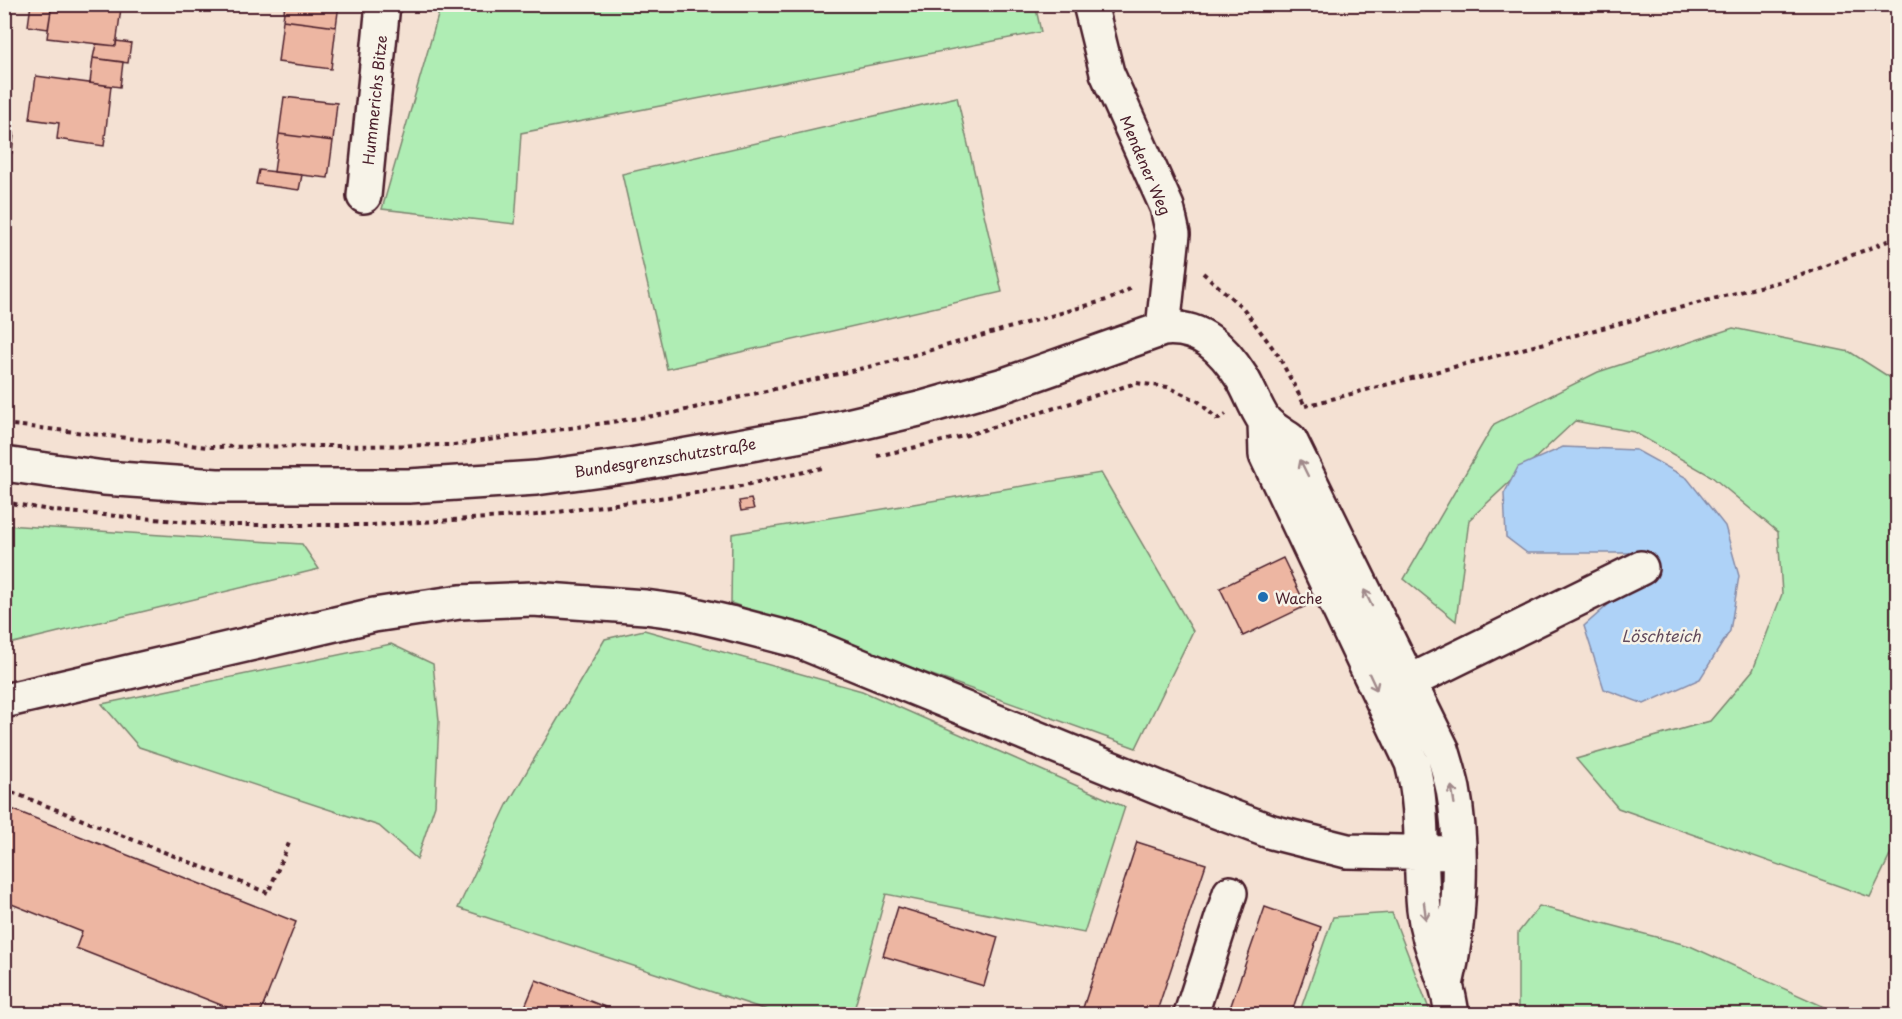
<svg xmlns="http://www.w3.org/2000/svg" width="1902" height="1019" viewBox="0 0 1902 1019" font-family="'Playpen Sans',sans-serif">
<rect width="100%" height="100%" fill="#f4e1d3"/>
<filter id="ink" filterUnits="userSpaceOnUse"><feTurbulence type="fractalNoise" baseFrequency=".0167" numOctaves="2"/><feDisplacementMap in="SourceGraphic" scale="12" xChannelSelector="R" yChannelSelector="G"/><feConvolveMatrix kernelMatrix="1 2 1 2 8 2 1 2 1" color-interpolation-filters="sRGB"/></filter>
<g filter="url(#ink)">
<path fill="#afedb4" stroke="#7c8670" stroke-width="1.5" d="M441,5L1035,4L1041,32L521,133L515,224L382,209Z
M957,97L1002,292L667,369L622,174Z
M1733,328L1850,352L1897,382V841L1870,897L1618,808L1576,759L1710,721L1753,670L1782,594L1778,532L1711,476L1634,432L1575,421L1469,520L1456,621L1404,579L1494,424L1598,372Z
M1101,473L1193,631L1136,748L731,603L732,534Z
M5,525L302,544L319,569L5,645Z
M644,630L862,691L1125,807L1084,933L886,894L853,1014H779L458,908L507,805L605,639Z
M391,644L433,664L439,721L435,805L417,859L379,826L139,747L102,704Z
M1539,906L1690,946L1840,1014H1518V933Z
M1392,913L1431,1014H1299L1333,917Z"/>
<path fill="#aed2f7" stroke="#868aa5" stroke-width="1.5" d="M1563,447L1636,450L1687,478L1725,526L1739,576L1730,631L1700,679L1644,704L1604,689L1584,626L1650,568L1640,553H1527L1506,537L1504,494L1518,467Z"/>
<path fill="#edb6a2" stroke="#4a1f2b" stroke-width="1.5" d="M31,4H52L48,29L28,26Z
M52,4H97L121,8L116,46L47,38Z
M285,4H339L336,27L283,20Z
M283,20L336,27L331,69L278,62Z
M116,41L131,43L128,63L93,58L96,44L116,46Z
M93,58L123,62L120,87L90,83Z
M36,76L111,86L104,146L57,139L59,123L30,119Z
M284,97L337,103L333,141L279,134Z
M4,132L14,133L12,153L4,152Z
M279,134L333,141L328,178L274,172Z
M259,170L302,175L299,190L256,184Z
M751,499L754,509L741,511L739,501Z
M1283,558L1306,606L1243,636L1220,588Z
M4,806L296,922L260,1014H244L76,948L82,932L4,901Z
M1137,842L1206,864L1156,1014H1081Z
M898,907L998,937L984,986L883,956Z
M1265,907L1321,927L1291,1014H1228Z
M536,980L623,1014H522Z"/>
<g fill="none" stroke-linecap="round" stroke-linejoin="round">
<defs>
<path id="minor" d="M1090,4L1107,73L1167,207L1173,234L1163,329
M364,196L383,4
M1265,422L1266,455L1412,763C1425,811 1419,860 1424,909C1427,938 1436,956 1445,983C1449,993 1450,1004 1452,1014
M4,464L104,478L217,486H409L536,478L631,465L830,430L919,409L1007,384L1163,329C1200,325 1223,348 1242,378C1250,391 1255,407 1264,420C1270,428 1282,434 1290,440L1442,749C1446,762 1450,775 1453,789C1464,848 1460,927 1446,985
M1409,682L1641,568
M4,701L374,615L460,602L533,599L645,607L682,612L730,623L799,641L1208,808L1272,832L1347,851L1458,853
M1191,1014L1230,893"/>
</defs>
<use href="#minor" stroke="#4a1f2b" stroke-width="38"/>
<path stroke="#4a1f2b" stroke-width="4" stroke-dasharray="4.5 4.5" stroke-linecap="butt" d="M1203,273L1243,308L1278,355L1305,406
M1305,406L1797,277L1898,237
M4,424L207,447L454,445L673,413L889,362L1110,299L1128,290L1133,285
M877,456L964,436L1136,383L1168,387L1198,401L1217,419L1226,414
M4,502L55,511L227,525H372L536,515L732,488L826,467
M4,752L11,736
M4,789L268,893L289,843"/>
<use href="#minor" stroke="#f7f3e8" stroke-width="33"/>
</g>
<defs><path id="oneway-shaft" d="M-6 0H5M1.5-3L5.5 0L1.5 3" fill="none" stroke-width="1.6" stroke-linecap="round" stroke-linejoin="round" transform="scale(1.5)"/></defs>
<g stroke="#a0898a">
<use href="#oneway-shaft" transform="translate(1304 468) rotate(-116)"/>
<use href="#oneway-shaft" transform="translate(1368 598) rotate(-116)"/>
<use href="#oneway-shaft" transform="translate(1373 682) rotate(65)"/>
<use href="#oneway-shaft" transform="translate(1453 795) rotate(-99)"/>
<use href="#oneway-shaft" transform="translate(1425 911) rotate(83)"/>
</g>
</g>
<circle fill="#1f6fb2" stroke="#f7f3e8" stroke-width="2" cx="1263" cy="597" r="6"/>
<g text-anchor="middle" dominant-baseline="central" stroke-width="5" stroke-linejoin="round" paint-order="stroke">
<g font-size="15" fill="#4a1f2b" stroke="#f7f3e8">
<text transform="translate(374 100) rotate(-84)">Hummerichs Bitze</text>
<text transform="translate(1146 165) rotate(67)">Mendener Weg</text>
<text transform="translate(665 457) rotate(-9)">Bundesgrenzschutzstraße</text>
</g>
<g font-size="15" fill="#4a1f2b" stroke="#f7f3e8" text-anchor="start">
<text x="1275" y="597">Wache</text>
</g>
<g font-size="16" font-style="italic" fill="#634c5e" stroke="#f7f3e8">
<text x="1661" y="635">Löschteich</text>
</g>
</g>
<rect width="1902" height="1019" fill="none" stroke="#f7f3e8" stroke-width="24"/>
<rect x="12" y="12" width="1878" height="995" fill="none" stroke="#4a1f2b" stroke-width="2" filter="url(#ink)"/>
</svg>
